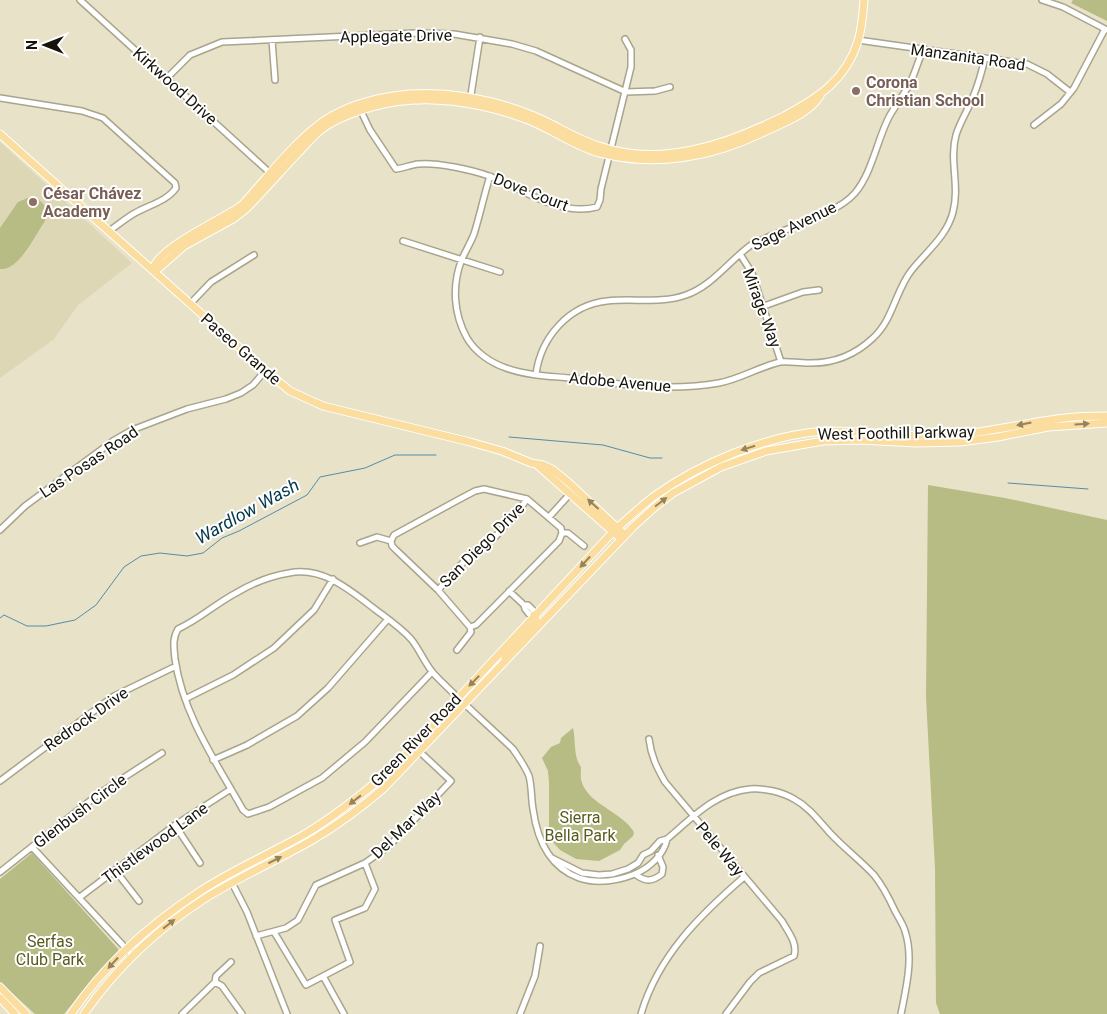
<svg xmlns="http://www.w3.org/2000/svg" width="1107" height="1014" viewBox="0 0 1107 1014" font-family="Roboto,sans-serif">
<rect width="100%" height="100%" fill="#e7e2c8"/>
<path fill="#ddd7b5" d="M0,142L132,263L78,305L54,339L0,378Z"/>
<path fill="#b7bb84" d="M1073,0H1107V21L1071,3Z
M30,197C43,199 49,208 45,221C35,235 19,271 0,269V228L18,202Z
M928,485L1005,498L1107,520V1014H940L936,1003L935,868L926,697Z
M573,728C576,740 573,757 581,767C581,772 580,778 582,783C590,805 622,812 634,832L633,836L624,844L620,850L599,861L576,859L560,850L551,840L549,831V783L548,771L542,758L551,747L560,743L561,738Z
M32,853L119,950L101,969L64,1014H35L0,982V879Z"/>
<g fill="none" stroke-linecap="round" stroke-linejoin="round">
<path stroke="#558ca9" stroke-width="1" d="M509,437L603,445L650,458H662
M1008,483L1088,489
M0,618L4,615L27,626H46L75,620L96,605L124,567L141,556L160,553L187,556L203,553L222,538L239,531L307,495L320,477L365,468L395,455H436"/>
<defs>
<path id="minor" d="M80,0L270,173
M1042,0L1063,7L1107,30
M272,40L275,80
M858,40L1027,64L1047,74L1070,92
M167,78L190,55L222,42L416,33L454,34L512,44L536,51L626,92L655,91L670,87
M0,98L82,111L103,118L175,183L176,188C167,201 149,205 135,213C126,218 118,225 109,231
M470,101L480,37
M360,109L370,130L396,169C403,168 411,165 418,164C437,162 472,170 489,176C523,189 560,217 597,207L600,200L601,189L631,67V50L625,39
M1034,125L1061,104L1074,88L1105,29
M490,176C484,195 480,215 474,234C471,242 466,250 462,259C452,284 453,313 467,338C475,352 491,363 506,368C525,375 548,376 569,378C619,384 668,392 719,383C740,379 759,367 780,362C788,361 798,363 807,363C833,364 854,356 873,338C893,320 895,292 911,271C926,252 947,236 953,212C960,186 949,160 956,135C960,122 968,110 973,97C978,85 982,71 985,58
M403,241L500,272
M740,254L752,273L781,362
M190,304L211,282L254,255
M764,306L803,292L819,290
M536,374C541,337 569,305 607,301C633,298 661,304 686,295C712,286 729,261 751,245C756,242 763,240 768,237C793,226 838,213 855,193C872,173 877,140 889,117C895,106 903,96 909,85C915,74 918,61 923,50
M549,517L569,495
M0,530L25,506L113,441L132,430L187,409L226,399L241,393L253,385L265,371
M562,533H568L584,546
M360,543L377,537L391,541
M438,590L469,556L496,536L520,509L527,499
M509,591L524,605L525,609L529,614H533
M524,605H528L533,610V614
M470,627L438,590L396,550L392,546L391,541L394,535L458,500L475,491L484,489L527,499L561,528L562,533
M470,627L476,625L559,541L562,533
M457,650L471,632L470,627
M432,672L365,742L322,778L269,807L248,814L243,810C216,762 183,715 175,659C174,648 172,639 178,629C200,619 215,604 236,593C251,584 271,576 289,573C323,566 351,591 376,610C388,619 401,628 411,639C420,650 425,664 434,674C459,700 487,724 513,749C519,758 525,766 529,776C532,787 531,798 533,809C537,839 549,867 579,878C597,884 617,881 635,874C649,868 664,855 667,839
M185,699L233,675L274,648L314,610L333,579
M649,739C651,756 657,768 665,782L782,921C788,932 798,943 794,956L759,973L750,982L726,1014
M213,760L247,745L297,716L328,688L388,619
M0,781L114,696L172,668L176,667
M175,825L200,863
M32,847L132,955
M552,858L582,873L599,875L612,874L628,869L638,863L643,855L651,851L660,841L667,839C692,818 716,792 750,789C765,788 782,792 794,799C809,807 819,821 830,833C844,848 860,860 874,875C883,886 889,898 895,911C898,917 903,924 905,931C914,958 906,988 901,1014
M115,870L139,901
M0,872L100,793L162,753
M635,874C645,882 652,882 662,874L663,867L658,855
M228,875L247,912L287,1014
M80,897L175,825L231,789
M274,932L306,985L350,962L335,920L365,908L375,889L365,863
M256,936L286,928L298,920L316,885L365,863L389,846L451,781L420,752
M323,976L344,1014
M215,982L222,986L242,1014
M182,1014L215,982L216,976L231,962
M520,1014L535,976L540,946
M641,1014C658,956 700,915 744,877"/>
<path id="major" d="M0,134L261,367L290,391L323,406L470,442L502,451L531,463L543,465L552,469L568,482L625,535
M153,270C155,249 223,219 242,205C265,180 290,147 317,126C338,109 368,100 393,96C440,89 491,98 534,116C556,125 576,139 599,146C661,168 728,144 784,116C818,98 846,80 858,41C862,28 863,14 864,0
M153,270L158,269L184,246L233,219L245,210C264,191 281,171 299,152C306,145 313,136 321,130C335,119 355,112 372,107C423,92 482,102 531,121C554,131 575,146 599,153C655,168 713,157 764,132C783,123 809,114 820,96
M536,464L621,539
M505,658L512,648L535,623L536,619L534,615
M0,987L26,1014
M0,998L15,1014
M71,1014C104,965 149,925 199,892C232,870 270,854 305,834C337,815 365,792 393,768L613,532C626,520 639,508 653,497C700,463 767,435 825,431C850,430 875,434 900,435C918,436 936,436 953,435C991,432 1028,422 1065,418C1079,416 1093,416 1107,416
M84,1014C116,968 156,930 204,899C239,877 278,860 314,839C339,824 362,807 384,788L634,526L655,507L673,493L721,467L766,451L823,441L860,440L916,443L960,442L998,437L1048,427L1107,423"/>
</defs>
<use href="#minor" stroke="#a9a48c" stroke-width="8"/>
<use href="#major" stroke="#fff" stroke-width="9"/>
<use href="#minor" stroke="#fff" stroke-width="5"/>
<use href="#major" stroke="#fbdda0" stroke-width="7"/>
</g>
<defs><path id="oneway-solid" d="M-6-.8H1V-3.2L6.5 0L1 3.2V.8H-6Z" transform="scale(1.25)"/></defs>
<g fill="#94835d">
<use href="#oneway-solid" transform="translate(1024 424) rotate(169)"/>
<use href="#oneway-solid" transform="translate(1082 424) rotate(-3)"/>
<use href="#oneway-solid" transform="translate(748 448) rotate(162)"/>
<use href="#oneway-solid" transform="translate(661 502) rotate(-37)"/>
<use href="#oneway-solid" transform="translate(593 504) rotate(-138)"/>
<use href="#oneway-solid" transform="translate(585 562) rotate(133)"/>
<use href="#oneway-solid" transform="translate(474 681) rotate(134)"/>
<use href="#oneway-solid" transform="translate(355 800) rotate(142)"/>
<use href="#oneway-solid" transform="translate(275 860) rotate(-27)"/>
<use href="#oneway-solid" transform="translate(169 924) rotate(-38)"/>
<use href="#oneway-solid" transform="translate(113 963) rotate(133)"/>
</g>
<g fill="#8d6e63" stroke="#fff" stroke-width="2">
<circle cx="856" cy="91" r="5"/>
<circle cx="33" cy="202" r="5"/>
</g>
<g text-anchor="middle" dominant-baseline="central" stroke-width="4" stroke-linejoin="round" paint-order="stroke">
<g font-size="16" fill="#16140b" stroke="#fff">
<text transform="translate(396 36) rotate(-1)">Applegate Drive</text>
<text transform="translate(968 57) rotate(8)">Manzanita Road</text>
<text transform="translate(175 86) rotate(42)">Kirkwood Drive</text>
<text transform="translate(531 192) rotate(21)">Dove Court</text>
<text transform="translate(794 226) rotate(-26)">Sage Avenue</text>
<text transform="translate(762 308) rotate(70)">Mirage Way</text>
<text transform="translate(241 349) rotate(41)">Paseo Grande</text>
<text transform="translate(620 382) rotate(5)">Adobe Avenue</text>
<text transform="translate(896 433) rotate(-1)">West Foothill Parkway</text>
<text transform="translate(89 462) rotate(-34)">Las Posas Road</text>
<text transform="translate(482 545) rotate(-45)">San Diego Drive</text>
<text transform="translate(86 719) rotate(-35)">Redrock Drive</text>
<text transform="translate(416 740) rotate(-46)">Green River Road</text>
<text transform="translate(80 811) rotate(-37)">Glenbush Circle</text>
<text transform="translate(406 825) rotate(-44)">Del Mar Way</text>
<text transform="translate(155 843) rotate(-36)">Thistlewood Lane</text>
<text transform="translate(720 849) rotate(50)">Pele Way</text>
</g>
<g font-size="16" font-weight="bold" fill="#785e54" stroke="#fff" text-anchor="start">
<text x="866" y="82">Corona<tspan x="866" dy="18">Christian School</tspan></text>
<text x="43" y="193">César Chávez<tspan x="43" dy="18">Academy</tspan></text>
</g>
<g font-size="16" fill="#595b1d" stroke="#fff">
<text x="580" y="817">Sierra<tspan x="580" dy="18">Bella Park</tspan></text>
<text x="50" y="941">Serfas<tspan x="50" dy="18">Club Park</tspan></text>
</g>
<g font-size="18" font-style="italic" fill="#06384d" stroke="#fff">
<text transform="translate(247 511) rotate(-29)">Wardlow Wash</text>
</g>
</g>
<g transform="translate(45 45) rotate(270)" stroke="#ffffff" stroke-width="4" paint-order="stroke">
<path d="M0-4L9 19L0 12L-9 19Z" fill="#16140b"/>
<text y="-8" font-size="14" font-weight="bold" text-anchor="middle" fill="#16140b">N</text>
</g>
</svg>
